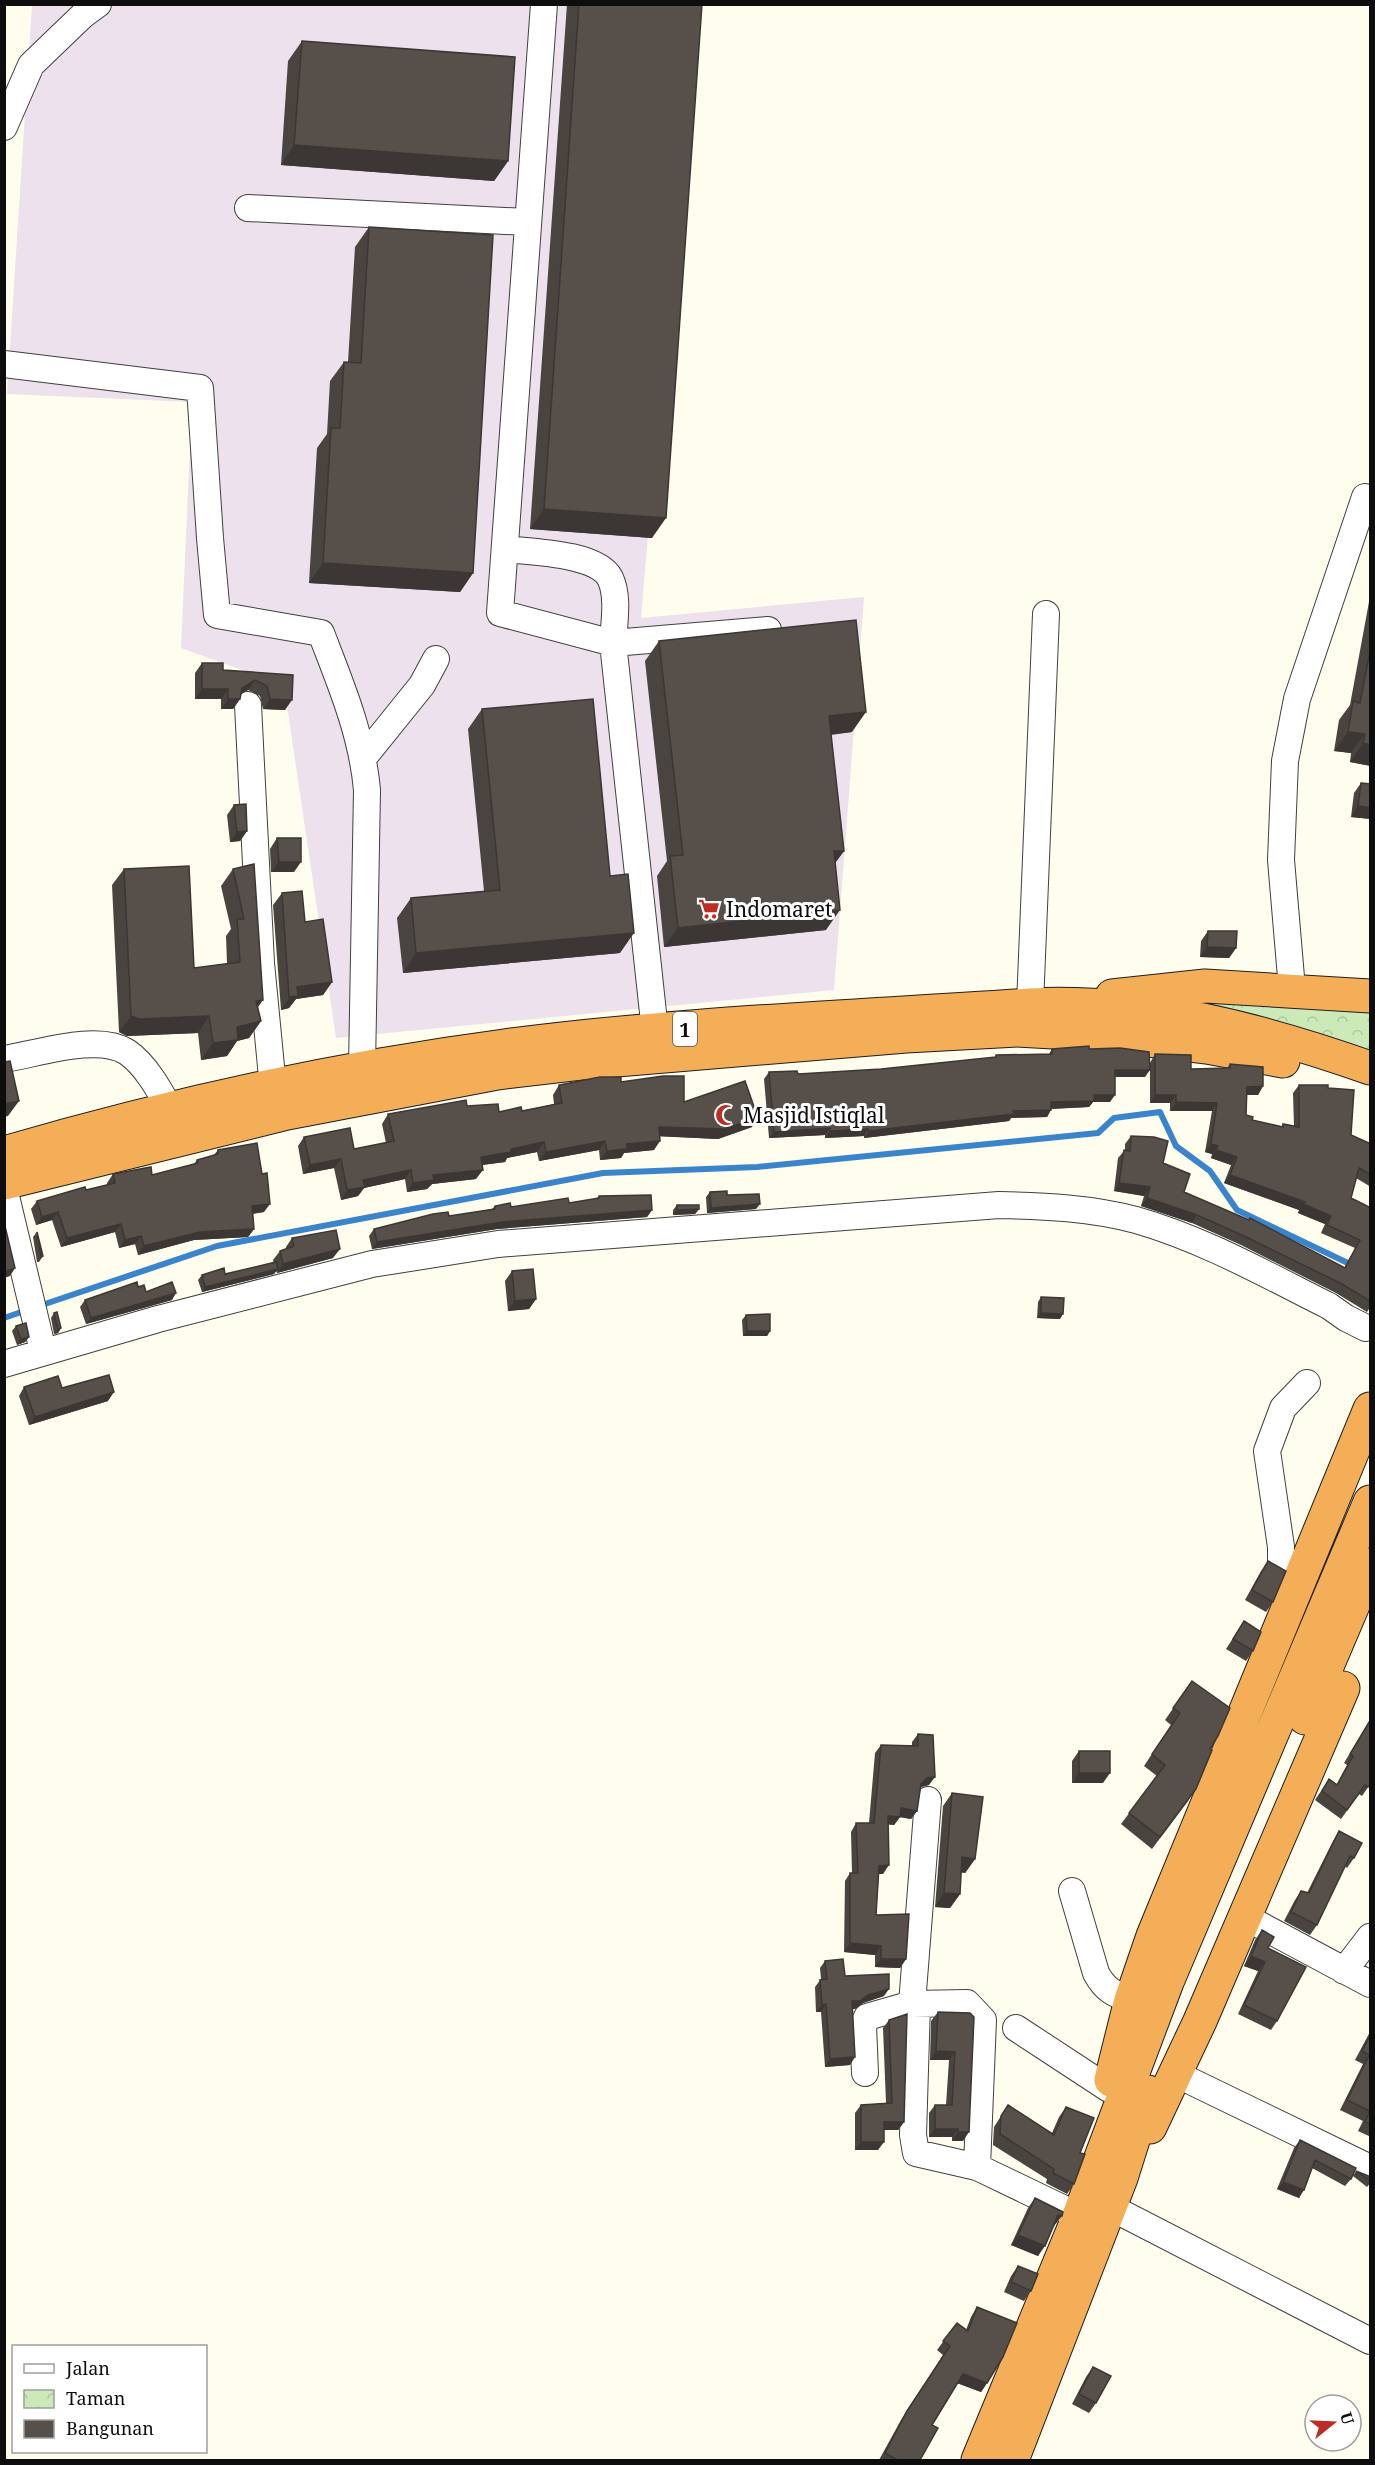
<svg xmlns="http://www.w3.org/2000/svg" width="1375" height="2465" viewBox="0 0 1375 2465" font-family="'Noto Serif',serif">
<defs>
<pattern id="park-crowns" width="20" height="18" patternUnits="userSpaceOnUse" patternTransform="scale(1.5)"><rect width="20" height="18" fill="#cce9b8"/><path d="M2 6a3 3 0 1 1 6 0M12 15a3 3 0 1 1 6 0" fill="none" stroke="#aec79d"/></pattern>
</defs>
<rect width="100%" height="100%" fill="#fffded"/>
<path fill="#ece1ec" d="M32,5H693L641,618L864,597L834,990L336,1038L284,685L181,648L192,402L7,394Z"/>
<path fill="url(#park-crowns)" d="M1253,1000L1370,1013V1052L1152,1003Z"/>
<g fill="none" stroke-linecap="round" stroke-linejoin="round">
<path stroke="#3a84cc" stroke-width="6" d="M39,1306L217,1246L603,1173L757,1167L1098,1133L1114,1118L1160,1112L1176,1146L1210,1171L1237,1210L1352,1265
M4,1318L27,1310"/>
<defs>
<path id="minor" d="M544,4L500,613L613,643L655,1031
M4,127L31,65L83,15L98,4
M248,208L527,222
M4,364L200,388L210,538L217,615L321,633C341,685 362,734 367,790L362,1067
M505,549C531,552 597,553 610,578C619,596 614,623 613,643L768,630
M248,705L261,963L273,1087
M364,757L422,685L436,659
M1292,989L1281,860L1285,761L1297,699L1365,497
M1030,1005L1046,614
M4,1059C37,1054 98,1033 127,1052C146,1065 160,1091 171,1111
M4,1188L43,1351
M4,1364L158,1319L372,1264L498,1244L999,1205C1045,1206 1091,1208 1136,1220C1203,1239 1267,1275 1329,1306L1346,1318L1366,1328
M1302,1575L1281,1564V1547L1267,1451L1283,1408L1307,1383
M1072,1891L1096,1973C1105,1990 1114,1994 1131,2000
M1245,1917L1370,1984
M1344,1971L1370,1937
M912,2004L928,1800
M917,2004L913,2135L916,2153L977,2167L1079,2216
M1016,2028L1109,2089
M865,2073L863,2025L867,2017L912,2004L967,2003L983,2020L977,2167
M1176,2074L1370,2168
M1110,2207L1370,2341"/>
<path id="highway" d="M1112,996L1205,986L1370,996
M4,1153C166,1106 337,1068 504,1046C678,1023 855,1017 1030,1005C1144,999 1263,1030 1370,1068
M4,1183L287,1113L497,1073L581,1063L906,1036L1017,1030L1107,1035L1207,1047L1283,1061
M1305,1718L1370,1565
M1111,2080L1131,2000L1153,1936L1370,1409
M1150,2127L1200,2021L1343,1688
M978,2460L1079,2216L1167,1982L1370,1502
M1012,2460L1121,2178L1148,2092"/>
</defs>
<use href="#minor" stroke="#404040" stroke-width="28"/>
<use href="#highway" stroke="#1e1e1e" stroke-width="35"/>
<use href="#minor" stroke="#fff" stroke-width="26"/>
<use href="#highway" stroke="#f3ae57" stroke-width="33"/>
</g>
<path fill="#4a4440" d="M567,4H702L652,538L530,529Z
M302,41L508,161L494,181L281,165L288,61Z
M369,227L473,573L460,592L309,583L317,448L327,434L330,381L344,362H348L355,247Z
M1371,591V766L1350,762L1351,753L1334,751L1339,720L1350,705Z
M659,641L852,732L831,735L844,851L835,863L826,930L664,947L657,876L667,861L645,661Z
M202,663L223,670L293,675L285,710L263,709L260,696L248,690L241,694L240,699L233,709H221V699H195V673Z
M482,709L610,876L620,953L403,973L397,918L411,898L484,891L468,729Z
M1361,783L1371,784V819L1351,817L1354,793Z
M234,805L247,831L240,841L230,842L227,815Z
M277,838L294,872H271L270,849Z
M254,864L258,1008L261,1021L249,1038L237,1041L227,1056L201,1060L198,1033L127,1036L119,1032L112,885L124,869L194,968L227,964L226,936L231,929L221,886L233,869Z
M282,893L305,922L332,982L323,995L296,999L289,1008L281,1010L273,905Z
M1208,931L1236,948L1229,958L1200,957L1201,941Z
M1052,1049H1089L1145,1077H1115L1110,1102H1093L1089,1107L1051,1109L1047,1117L1011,1118L1009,1121L864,1138V1136L825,1138V1135L769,1138L764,1079L769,1072L798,1074L881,1069L995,1058L996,1055L1049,1054Z
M1155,1054L1191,1069L1227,1068L1230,1064L1263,1086L1258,1095H1247L1246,1115L1252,1120L1281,1127L1283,1124L1294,1126L1293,1093L1299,1085L1328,1088L1351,1135L1371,1144V1187L1356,1178L1351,1198L1371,1208V1306L1367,1312L1336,1293L1241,1245L1192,1223L1141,1206L1144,1196L1114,1191L1118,1158L1125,1150V1144L1131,1136L1163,1163L1184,1192L1344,1268L1355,1248L1321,1233L1325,1224L1298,1213L1299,1210L1224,1183L1231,1165L1211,1158L1212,1154L1205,1152L1212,1111H1170V1103H1150V1063Z
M621,1082L684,1102L752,1127L718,1139L660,1136L654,1150L624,1153L621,1158L600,1160L599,1150L539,1161L537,1152L507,1158L505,1162L482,1165L476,1179L432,1184L427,1189L407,1192L405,1179L364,1188L358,1196L341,1200L334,1168L303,1174L298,1146L304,1137L354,1149L386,1143L382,1124L388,1114L467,1106L499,1112L522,1111L554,1104L553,1095L559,1085Z
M218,1150L264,1212L253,1214L254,1229L248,1237L194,1240L138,1255L135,1244L119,1248L115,1232L61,1247L52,1220L36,1225L31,1209L37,1201L107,1185V1183L113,1174L152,1175L194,1164L197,1160L213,1156Z
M710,1192L727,1195L756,1209L707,1213L706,1197Z
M599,1196L652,1210L647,1217L497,1229L372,1249L369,1236L374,1229L492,1209L495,1206L511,1207L569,1203L596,1199Z
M677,1205L699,1209L695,1214L673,1215V1210Z
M37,1232L43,1256L39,1262H37L33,1237Z
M292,1238L333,1258L277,1273L276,1271L274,1274L202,1292L198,1280L202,1275L225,1274L274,1263L273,1260L280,1251L286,1249V1247Z
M512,1271L536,1299L529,1309L508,1311L505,1281Z
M138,1287L146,1292L172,1300L86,1324L80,1307L85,1300Z
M1041,1297L1060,1319L1037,1318L1038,1302Z
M54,1313L61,1328L58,1333L54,1334L51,1318Z
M746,1315L770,1331L767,1336H743L742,1320Z
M16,1326L29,1337L25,1342L17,1345L12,1331Z
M24,1387L62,1388L108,1401L29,1425L19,1396Z
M1268,1561L1273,1602L1266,1612L1245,1600L1261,1571Z
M1244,1621L1253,1651L1246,1661L1226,1649Z
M1192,1681L1210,1749L1188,1801L1152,1849L1121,1824L1157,1776L1144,1766L1171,1725L1165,1720Z
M1371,1718V1783L1362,1796L1359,1794L1341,1819L1315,1800L1329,1779L1337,1784L1347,1765L1344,1763Z
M918,1734L929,1785L921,1787L917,1811L911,1819L900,1817L894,1825L888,1824L883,1874H879L876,1915L906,1959L900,1968L875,1967V1955L844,1952L845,1881L850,1873H852L851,1832L856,1823H869L875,1753L881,1745L912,1746V1742Z
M1079,1751L1103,1783H1072V1761Z
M952,1793L975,1859L965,1873L961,1872L960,1894L950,1908L935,1907L943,1806Z
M1339,1831L1354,1858L1347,1868L1345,1866L1317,1925L1310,1935L1284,1921L1295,1900L1301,1891L1307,1893L1333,1841Z
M1262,1930L1277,2021L1271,2030L1238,2014L1258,1971L1244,1966L1255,1940Z
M825,1961L845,1976L884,1996L863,2003L855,2009H853L850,2065L825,2067L821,2012H816L815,1987L821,1979L820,1968Z
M938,2012L970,2013L963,2141H952V2137H929V2113L935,2105H946L949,2060H930L931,2021Z
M889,2020L904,2122L898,2130H884L878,2150H855V2113L861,2105L886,2103L883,2028Z
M1371,2030V2137L1358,2131L1363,2121L1340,2110L1363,2064L1355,2060Z
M1008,2105L1052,2133L1059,2117L1066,2107L1080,2153L1074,2184L1067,2194L1046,2183L1047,2179L993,2145L994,2127Z
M1300,2140L1351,2179L1345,2186L1312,2168L1299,2198L1277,2189L1294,2148Z
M1356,2171L1371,2177V2182L1367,2187L1353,2176Z
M1035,2198L1054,2226H1053L1038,2256L1011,2245L1028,2208Z
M1018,2266L1031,2291L1024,2301L1004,2292L1011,2276Z
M977,2307L987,2383L981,2392L957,2383L932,2425L920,2460H879L901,2420L943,2355L937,2350L957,2323L966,2330L971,2317Z
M1093,2367L1096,2403L1089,2413L1072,2404L1086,2377Z"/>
<path fill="#3c3734" d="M294,145L508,161L494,181L281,165Z
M544,509L666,518L652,538L530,529Z
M323,563L473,573L460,592L309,583Z
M255,680L248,690L235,698L242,688Z
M202,689H228L221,699H195Z
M228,699H240L233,709H221Z
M270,699L292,700L285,710L263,709Z
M866,712L852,732L815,736L829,716Z
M1348,732L1365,734L1351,753L1334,751Z
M1363,743L1371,745V766L1350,762Z
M1358,806L1371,808V819L1351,817Z
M247,831L240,841L230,842L237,832Z
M834,851H844L830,870Z
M279,862H301L294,872H271Z
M840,910L826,930L664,947L678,928Z
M634,933L620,953L403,973L416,953Z
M1207,947L1236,948L1229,958L1200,957Z
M332,982L323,995L296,999L289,1008L281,1010L297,987Z
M263,1000L251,1017L256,1001Z
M131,1016H209L198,1033L127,1036L119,1032Z
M261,1021L249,1038L237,1041L227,1056L201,1060L213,1043L237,1027Z
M1115,1070H1150L1145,1077H1110Z
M1263,1086L1258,1095H1241L1247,1087Z
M1094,1095H1115L1110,1102H1093L1089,1107L1046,1109L1051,1102Z
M1155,1095H1176L1170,1103H1150Z
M19,1101L8,1116L4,1117V1104Z
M1176,1102L1217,1103L1212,1111H1170Z
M1051,1110L1047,1117L1011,1118L1009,1121L864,1138L869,1131L1013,1111Z
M758,1118L752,1127L718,1139L652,1136L659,1127Z
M830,1128L825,1135L769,1138L774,1132Z
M868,1129L864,1136L825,1138L830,1131Z
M605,1141L599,1150L539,1161L546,1152Z
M660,1141L654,1150L624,1153L621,1158L600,1160L607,1151L627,1144Z
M544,1142L537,1152L507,1158L505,1162L474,1166L481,1157Z
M1211,1144L1218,1146L1212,1154L1205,1152Z
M1216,1150L1237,1157L1231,1165L1211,1158Z
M341,1159L334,1168L303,1174L310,1165Z
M411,1170L405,1179L364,1188L358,1196L341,1200L347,1190L363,1180Z
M483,1170L476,1179L432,1184L427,1189L407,1192L413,1183L433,1175Z
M1230,1175L1305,1202L1299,1210L1224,1183Z
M1119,1183L1150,1187L1144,1196L1114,1191Z
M1147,1198L1197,1215L1192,1223L1141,1206Z
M270,1204L264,1212L246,1214L252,1206Z
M760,1204L756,1209L707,1213L711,1208Z
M1303,1204L1331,1216L1325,1224L1298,1213Z
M699,1209L695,1214L673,1215L677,1210Z
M652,1210L647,1217L497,1229L372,1249L377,1242L502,1222Z
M58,1212L52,1220L36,1225L42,1217Z
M121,1224L115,1232L61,1247L67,1238Z
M254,1229L248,1237L194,1240L138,1255L144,1246L200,1232Z
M141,1236L135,1244L119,1248L125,1240Z
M340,1249L333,1258L277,1273L283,1264Z
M15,1268L10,1276L4,1278V1272Z
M278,1269L274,1274L202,1292L205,1287Z
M176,1293L172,1300L86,1324L91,1318Z
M536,1299L529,1309L508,1311L515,1301Z
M1041,1313L1063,1314L1060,1319L1037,1318Z
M61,1328L58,1333L54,1334L58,1329Z
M747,1331H770L767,1336H743Z
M29,1337L25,1342L17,1345L21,1339Z
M114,1392L108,1401L29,1425L35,1417Z
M1079,1773H1110L1103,1783H1072Z
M935,1777L929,1785L921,1787V1784L927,1778Z
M901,1808L917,1811L911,1819L900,1817L894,1825L882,1824L888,1816Z
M962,1857L975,1859L965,1873L953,1871Z
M889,1865L883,1874H873L879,1866Z
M944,1893L960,1894L950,1908L935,1907Z
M850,1943L881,1946L875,1955L844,1952Z
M1251,1956L1265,1962L1258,1971L1244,1966Z
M881,1959H906L900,1968L875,1967Z
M889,1989L884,1996L863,2003L855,2009H847L852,2001L868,1995Z
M826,2004L821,2012H816L822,2005Z
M936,2051L955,2052L949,2060H930Z
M855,2057L850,2065L825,2067L830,2059Z
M884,2122H904L898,2130H878Z
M935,2129H958L952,2137H929Z
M958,2132H969L963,2141H952Z
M861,2142H884L878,2150H855Z
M1283,2182L1304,2190L1299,2198L1277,2189Z
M1058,2215L1062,2216L1054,2226L1051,2225Z
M1018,2235L1045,2246L1038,2256L1011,2245Z
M963,2374L987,2383L981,2392L957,2383Z"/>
<path fill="#564f4a" stroke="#3c3734" stroke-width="1.5" d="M579,4H702L666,518L544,509Z
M302,41L515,57L508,161L294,145Z
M369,227L493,235L473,573L323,563L331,428H340L344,362L361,363Z
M856,620L866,712L829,716L844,851H834L840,910L678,928L670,856L683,855L659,641Z
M1371,646V745L1363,743L1365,734L1348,732L1353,701L1360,703Z
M202,663H223V670L293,675L292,700L270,699L267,686L255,680L242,688L240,699H228V689H202Z
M593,699L610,876L628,874L634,933L416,953L411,898L500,890L482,709Z
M1361,783L1371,784V808L1358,806Z
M246,804L247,831L237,832L234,805Z
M277,838H301V862H279Z
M254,864L263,1000L256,1001L261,1021L237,1027L238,1040L213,1043L209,1016L139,1019L131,1016L124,869L189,866L194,968L240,962L237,919H244L233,869Z
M302,891L305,922L323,919L332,982L297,987L298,996L289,997L282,893Z
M1208,931H1237L1236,948L1207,947Z
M1089,1046V1049L1120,1048L1149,1052L1150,1070H1115V1095H1094V1101L1051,1102V1110L1013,1111L1014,1114L869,1131L868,1129L830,1131V1128L774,1132L769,1072L797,1071L798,1074L881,1069L996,1057V1055L1052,1054V1049Z
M1155,1054L1191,1055V1069L1230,1068V1064L1263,1067V1086L1247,1087L1246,1115L1253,1117L1252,1120L1283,1127V1124L1299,1127V1085H1328V1088L1354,1090L1351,1135L1371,1144V1175L1359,1168L1351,1198L1371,1208V1302L1342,1284L1246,1237L1197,1215L1147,1198L1150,1187L1119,1183L1124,1150L1130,1151L1131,1136L1154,1137L1168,1141L1163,1163L1190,1174L1184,1192L1249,1220L1250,1218L1345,1268L1360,1240L1327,1225L1331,1216L1303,1204L1305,1202L1230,1175L1237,1157L1216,1150L1218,1146L1211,1144L1217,1103L1176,1102V1095H1155Z
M10,1061L19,1101L4,1104V1062Z
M663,1076H684V1102L745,1081L758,1118L724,1129L659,1127L660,1141L627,1144V1149L607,1151L605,1141L546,1152L544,1142L511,1149V1152L481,1157L483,1170L433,1175L434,1180L413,1183L411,1170L363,1180L365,1187L347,1190L341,1159L310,1165L304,1137L350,1128L354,1149L394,1141L388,1114L466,1100L467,1106L498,1104L499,1112L521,1107L522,1111L562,1103L559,1085L600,1077H621V1082Z
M257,1143L262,1174L267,1173L270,1204L252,1206L254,1229L200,1232L144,1246L141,1236L125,1240L121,1224L67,1238L58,1212L42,1217L37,1201L85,1187L86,1190L115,1183L113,1174L151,1167L152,1175L198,1163L197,1160L218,1154V1150Z
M727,1191V1195L759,1194L760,1204L711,1208L710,1192Z
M651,1195L652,1210L502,1222L377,1242L374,1229L433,1214L448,1212L449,1216L495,1209V1206L510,1203L511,1207L568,1198L569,1203L599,1198V1196Z
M677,1205H699V1209L677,1210Z
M4,1222L15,1268L4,1272Z
M336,1230L340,1249L283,1264L280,1251L294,1246L292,1238Z
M37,1232L43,1256L41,1257Z
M276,1262L278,1269L205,1287L202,1275L224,1268L225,1274Z
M533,1269L536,1299L515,1301L512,1271Z
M137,1282L138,1287L144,1285L146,1292L172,1282L176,1293L91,1318L85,1300Z
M1041,1297L1064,1298L1063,1314L1041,1313Z
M57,1312L61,1328L58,1329L54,1313Z
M770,1314V1331H747L746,1315Z
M26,1323L29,1337L21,1339L16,1326Z
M109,1375L114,1392L35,1417L24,1387L58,1376L62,1388Z
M1268,1561L1286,1571L1273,1602L1252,1590Z
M1244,1621L1261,1632L1253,1651L1233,1639Z
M1192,1681L1230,1708L1218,1736L1210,1749L1212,1750L1196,1789L1160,1837L1129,1813L1165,1765L1152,1754L1180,1713L1173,1708Z
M1371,1719V1783L1368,1787L1365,1785L1347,1810L1322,1791L1329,1779L1337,1785L1353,1756L1350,1754Z
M918,1734L933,1735L935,1777L927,1778L921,1784L917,1811L901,1808L900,1817L888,1816L889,1865L879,1866L876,1915L909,1914L906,1959H881V1946L850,1943V1873H858L856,1823H874L881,1745L918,1746Z
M1079,1751H1110V1773H1079Z
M952,1793L983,1797L975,1859L962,1857L960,1894L944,1893Z
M1339,1831L1362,1843L1354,1858L1350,1856L1317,1925L1291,1912L1301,1891L1309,1893Z
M1262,1930L1274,1937L1268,1948L1306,1967L1277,2021L1244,2005L1265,1962L1251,1956Z
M843,1959L845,1976L889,1974V1989L868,1995L860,2001H852L855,2057L830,2059L826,2004L822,2005L820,1980L827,1979L825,1961Z
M938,2012L970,2013L974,2017L969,2132H958V2129H935V2105H952L955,2052L936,2051Z
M907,2014L904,2122H884V2142H861V2105L892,2103L889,2020Z
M1371,2034V2124L1365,2122L1370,2111L1347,2100L1369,2055L1362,2051Z
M1008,2105L1054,2135L1066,2107L1094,2118L1080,2153L1085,2154L1074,2184L1053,2173L1054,2169L1000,2134L1001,2116Z
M1300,2140L1356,2168L1351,2179L1315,2160L1304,2190L1283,2182Z
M1356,2171L1371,2177V2181Z
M1035,2198L1063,2212L1062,2216L1058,2215L1045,2246L1018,2235Z
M1018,2266L1038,2274L1031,2291L1011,2282Z
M977,2307L1017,2323L1003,2357L987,2383L963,2374L932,2425L938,2428L920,2460H897L885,2453L907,2411L950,2346L943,2341L957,2323L968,2331Z
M1093,2367L1111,2376L1096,2403L1079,2394Z"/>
<defs>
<symbol id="supermarket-bare" viewBox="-9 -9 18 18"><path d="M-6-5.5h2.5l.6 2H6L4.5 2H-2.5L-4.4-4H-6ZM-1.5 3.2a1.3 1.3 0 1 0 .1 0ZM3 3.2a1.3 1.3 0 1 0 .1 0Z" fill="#bc2d26" stroke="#fff" stroke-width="2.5" paint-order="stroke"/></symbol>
<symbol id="mosque-bare" viewBox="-9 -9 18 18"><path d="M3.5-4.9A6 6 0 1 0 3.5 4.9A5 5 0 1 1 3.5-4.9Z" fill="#bc2d26" stroke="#fff" stroke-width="2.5" paint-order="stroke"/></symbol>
</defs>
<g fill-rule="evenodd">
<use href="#supermarket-bare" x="694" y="894" width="30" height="30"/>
<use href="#mosque-bare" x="711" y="1100" width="30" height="30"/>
</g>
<g text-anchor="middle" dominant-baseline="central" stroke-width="6" stroke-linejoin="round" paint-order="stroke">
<rect fill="#fff" stroke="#565656" stroke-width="1.5" x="673" y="1012" width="24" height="34" rx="4.5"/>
<g font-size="20" font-weight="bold" fill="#0d0d0d">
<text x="685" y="1029">1</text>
</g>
<g font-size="21" fill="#0d0d0d" stroke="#fff" text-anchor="start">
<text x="726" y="909">Indomaret</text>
<text x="743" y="1115">Masjid Istiqlal</text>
</g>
</g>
<rect width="1375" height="2465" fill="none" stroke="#0d0d0d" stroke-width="12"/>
<rect x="12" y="2345" width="195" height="108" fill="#ffffff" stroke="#9e9e9e" stroke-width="1.5"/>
<rect x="24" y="2364" width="30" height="9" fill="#ffffff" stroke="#9e9e9e" stroke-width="1.5"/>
<text x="66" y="2375" font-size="18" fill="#0d0d0d">Jalan</text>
<rect x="24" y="2390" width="30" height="18" fill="url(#park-crowns)" stroke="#9e9e9e" stroke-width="1.5"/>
<text x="66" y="2405" font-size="18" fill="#0d0d0d">Taman</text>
<rect x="24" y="2420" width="30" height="18" fill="#564f4a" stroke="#9e9e9e" stroke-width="1.5"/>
<text x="66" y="2435" font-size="18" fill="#0d0d0d">Bangunan</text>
<g transform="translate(1333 2423) rotate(72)"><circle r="28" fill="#ffffff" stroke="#9e9e9e" stroke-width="1.5"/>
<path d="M0-4.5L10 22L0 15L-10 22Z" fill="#bc2d26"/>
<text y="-9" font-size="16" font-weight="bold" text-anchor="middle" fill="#0d0d0d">U</text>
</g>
</svg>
